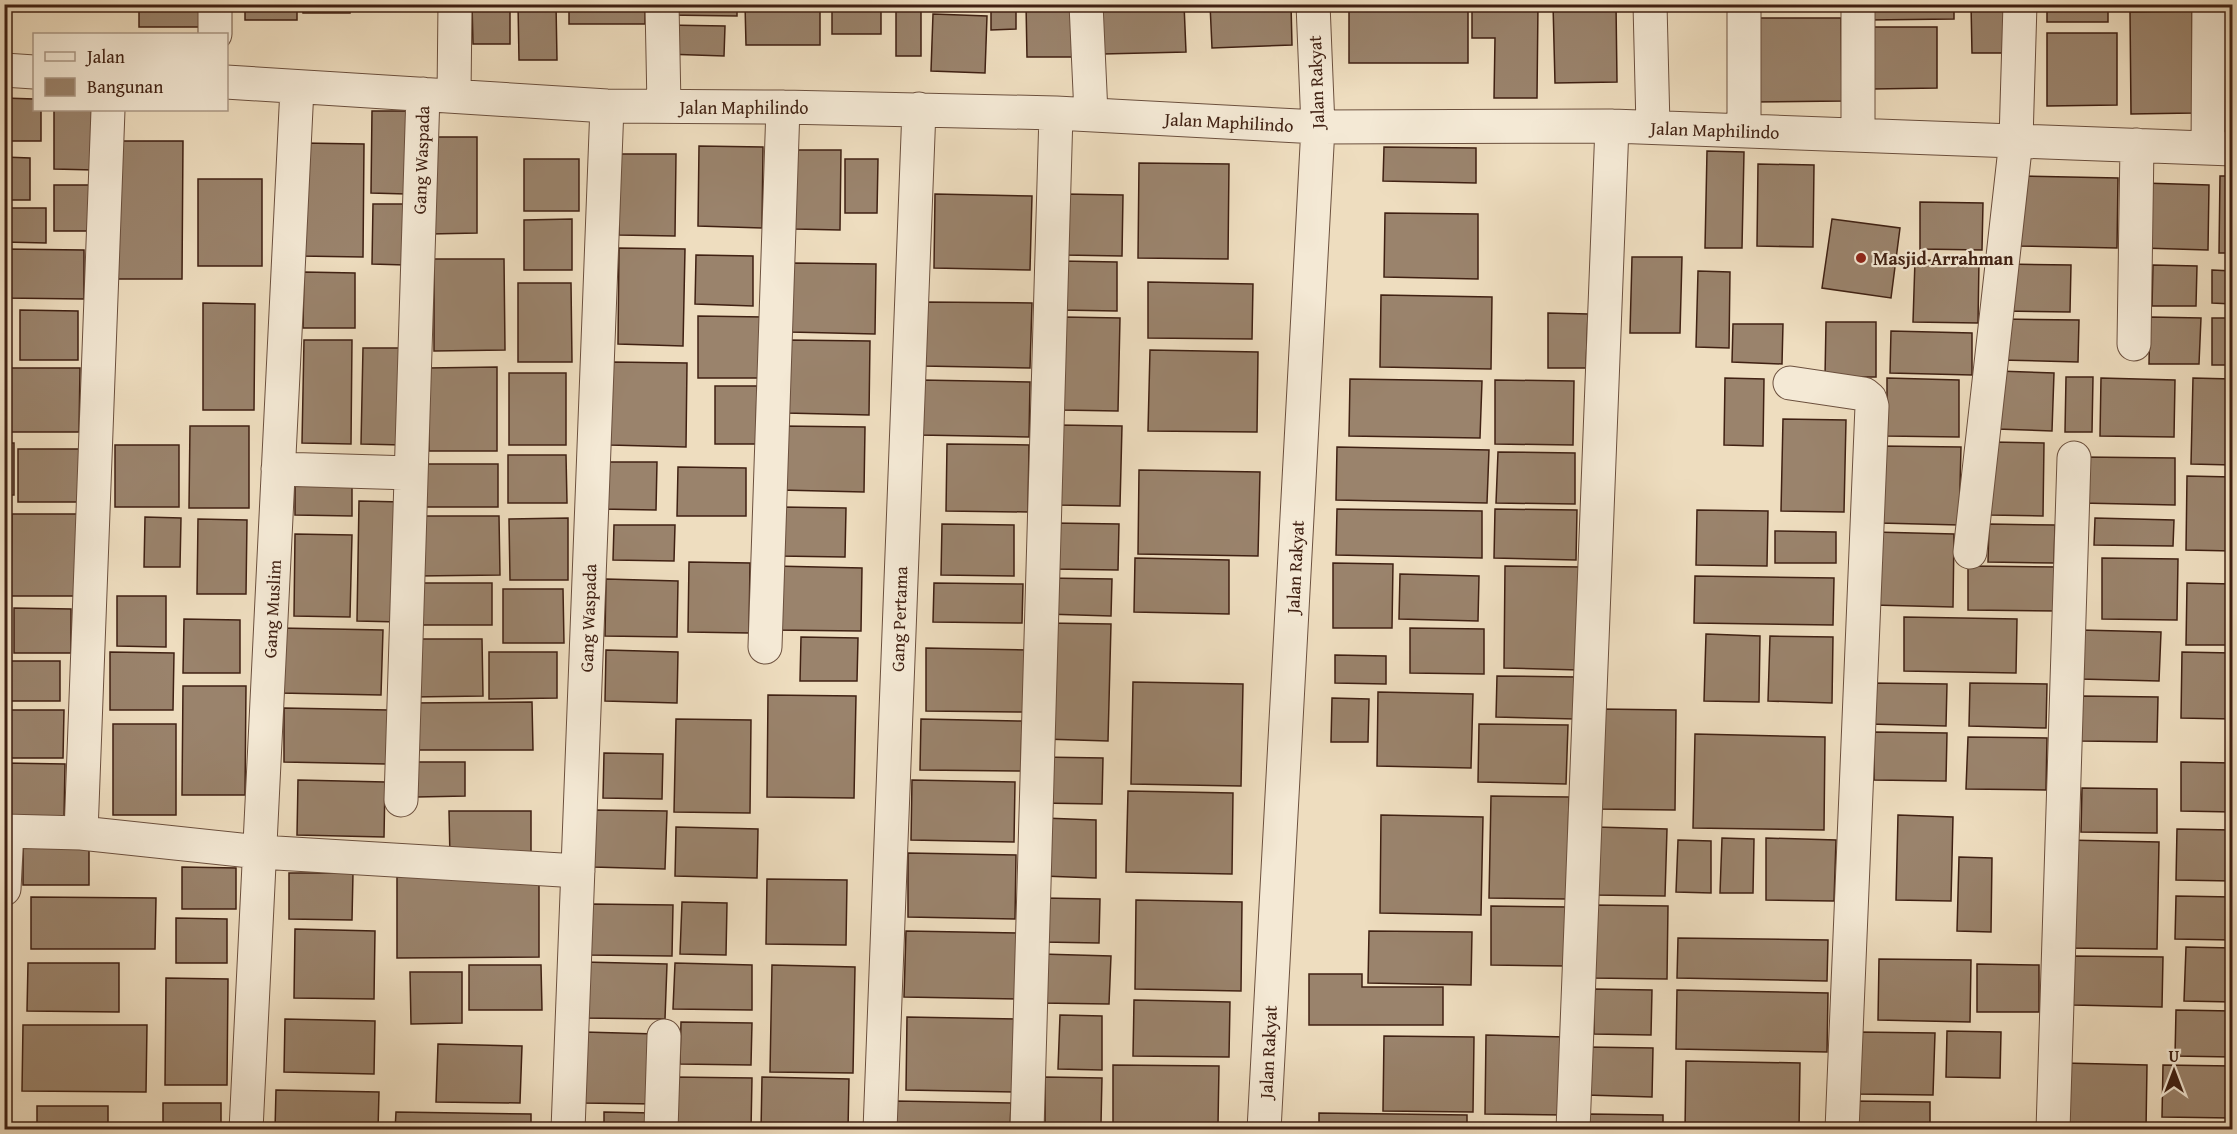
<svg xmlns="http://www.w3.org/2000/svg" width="2237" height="1134" viewBox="0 0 2237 1134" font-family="'Gentium Book Plus',serif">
<rect width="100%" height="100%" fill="#eeddbf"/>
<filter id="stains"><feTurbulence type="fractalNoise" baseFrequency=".00333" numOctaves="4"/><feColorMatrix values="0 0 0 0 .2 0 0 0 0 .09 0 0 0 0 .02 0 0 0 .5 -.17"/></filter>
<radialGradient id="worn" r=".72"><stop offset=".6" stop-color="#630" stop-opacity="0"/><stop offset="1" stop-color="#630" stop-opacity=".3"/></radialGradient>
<path fill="#9a836c" stroke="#402113" stroke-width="1.5" d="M139,4H206V27H139Z
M245,4H297V20H245Z
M303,4H350V13H303Z
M472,4H510V44H473Z
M518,4H556L557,60H519Z
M569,4H645V24H569Z
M667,4H737V16L667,15Z
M745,4H820V45H746Z
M832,4H881V34H832Z
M896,4H921V56H896Z
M991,4H1016V29L991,30Z
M1026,4H1075L1076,57H1027Z
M1101,4H1184L1186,52L1103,54Z
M1210,4H1291L1292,45L1212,48Z
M1349,4H1468V63H1349Z
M1472,4H1538L1537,98H1494L1495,38H1472Z
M1553,4H1616L1617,82L1555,83Z
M1756,4H1840V8L1756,9Z
M1868,4H1954V19L1868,20Z
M1971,4H2006V53H1972Z
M2047,4H2108V22H2047Z
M2217,4H2232V21L2217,22Z
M2192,11L2193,113L2131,114L2130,12Z
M933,14L987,16L985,73L931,71Z
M1753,18H1841L1842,101L1753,102Z
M665,25L725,26L724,56L665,54Z
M1873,27H1937V88L1873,89Z
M2047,33H2117V105L2047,106Z
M2220,38H2232V107H2220Z
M4,98L34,99V110H41V141H4Z
M54,110H95L94,170L54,169Z
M372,111H407L406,194L371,193Z
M430,137H477V233L430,234Z
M119,141H183L182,279H118Z
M302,143L364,144L363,257L300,256Z
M699,146L763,147L762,228L698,226Z
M1384,147L1476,148V183L1383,181Z
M796,150H841L840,230L795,229Z
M1707,151L1744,152L1742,248H1705Z
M620,154H676L675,236L619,235Z
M4,157L30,158V200H4Z
M524,159H579V211H524Z
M845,159H878L877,213H845Z
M1139,163L1229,164L1228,259L1138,258Z
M1758,164L1814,165L1813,247L1757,246Z
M2017,176L2118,178L2117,248L2016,246Z
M2220,176H2232V253H2219Z
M198,179H262V266H198Z
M2143,183L2209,185L2208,250L2142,248Z
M54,185H90V231H54Z
M935,194L1032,196L1030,270L934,268Z
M1065,194L1123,195L1122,256L1064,255Z
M1920,202L1983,203L1982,250L1920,249Z
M373,204H407L405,265L372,264Z
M4,208H46V243L4,242Z
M1385,213L1478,214V279L1384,277Z
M572,219V270H524V220Z
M1832,219L1900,228L1891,298L1822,288Z
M619,248L685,249L683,346L618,344Z
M4,249L84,250V299L4,298Z
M696,255L753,256V306L695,304Z
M1632,257H1682L1680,333H1630Z
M434,259H504L505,350L434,351Z
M1915,260L1979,261L1978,323L1913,322Z
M1060,261L1117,262V311L1060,310Z
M792,263L876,264L875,334L790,332Z
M2004,264L2071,265L2070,312L2003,311Z
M2153,265L2197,266L2196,306H2152Z
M2212,270L2232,271V304L2212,303Z
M1698,271L1730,272L1729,348L1696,347Z
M304,272L355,273V328H303Z
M1148,282L1253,284L1252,339L1148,338Z
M518,283H571L572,362H518Z
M1381,295L1492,297L1491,369L1380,367Z
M924,302L1032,303L1030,368L923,366Z
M203,303L255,304L254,410H203Z
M20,310L78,311V360H20Z
M1548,313L1588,314L1586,368H1548Z
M698,316L764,317L763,378H698Z
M1063,317L1120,318L1118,411L1061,410Z
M2150,317L2201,318L2199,364H2149Z
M2212,318H2232V365H2212Z
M2001,319L2079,320L2078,362L2000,360Z
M1826,322H1876V377H1825Z
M1733,324H1783L1782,364L1732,362Z
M1891,331L1972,333V375L1890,373Z
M304,340H352L351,444L302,443Z
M787,340L870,341L869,415L786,413Z
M363,348H403L402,445L361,444Z
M1150,350L1258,352L1257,432L1148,431Z
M612,362L687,363L686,447L610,445Z
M497,367V451H429L428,368Z
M4,368H80L79,432H4Z
M1998,371L2054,373L2052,431L1997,429Z
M509,373H566V445H509Z
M2066,377H2093L2092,432H2065Z
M1725,378L1764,379L1763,446L1724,445Z
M1887,378L1959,380V437L1887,436Z
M2101,378L2175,380L2174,437L2100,436Z
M2193,378L2232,379V465L2191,464Z
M1350,379L1482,381L1480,438L1349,436Z
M920,380L1030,382L1029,437L919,435Z
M1495,380L1574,381L1573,445L1495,444Z
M715,386H757L756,444H715Z
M1783,419L1846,420L1844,512L1781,511Z
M1058,425L1122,426L1120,506L1056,505Z
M190,426H249V508H189Z
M781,426L865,427L864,492L780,490Z
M1991,442L2044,443L2043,516L1990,515Z
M4,443H14V495H4Z
M947,444L1029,445L1028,512L946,511Z
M115,445H179V507H115Z
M1880,446L1961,447L1959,525L1879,523Z
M1337,447L1489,450L1487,503L1336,500Z
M18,449H86V502H18Z
M1498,452L1575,453V504L1496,503Z
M508,455H566L567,503H508Z
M2082,457L2175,458V505L2081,503Z
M601,462H657L656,510L600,509Z
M425,464H498V507H425Z
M678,467L746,468V516H677Z
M1139,470L1260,472L1258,556L1138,554Z
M2187,476L2232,477V551L2186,550Z
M295,484L352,485V516L295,515Z
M359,501L402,502L399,622L357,621Z
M781,507L846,508L845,557L779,556Z
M1337,509L1482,511V558L1336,555Z
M1495,509L1577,510L1576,560L1494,558Z
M1697,510L1768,511L1767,566L1696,565Z
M12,514H85L84,596H11Z
M417,516H499L500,575L418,576Z
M145,517L181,518L180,567H144Z
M568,518V580H510L509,519Z
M2095,518L2174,520L2173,546L2094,545Z
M198,519L247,520L246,594H197Z
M1053,523L1119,524L1118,570L1052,569Z
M942,524L1014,525V576L941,575Z
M1989,524L2055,525L2054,563L1988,562Z
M614,525H675L674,561L613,560Z
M1775,531L1836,532V563H1775Z
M1874,532L1954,534L1953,607L1873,605Z
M295,534L352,535L350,617L294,616Z
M1135,558L1229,560V614L1134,612Z
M2102,558L2178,559L2177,620L2102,619Z
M689,562L750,563L749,633L688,632Z
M1333,563L1393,564L1392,628H1333Z
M774,566L862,568L861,631L773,630Z
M1505,566L1581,567L1579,670L1504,668Z
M1968,566L2058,567V611L1968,610Z
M1400,574L1479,576L1478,621L1399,619Z
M1695,576L1834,578L1833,625L1694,623Z
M1046,578L1112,579L1111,616L1045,614Z
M606,579L678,581L677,637L605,636Z
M415,583H492V625H415Z
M934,583L1023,584L1022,623L933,622Z
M2187,583L2232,584V645H2186Z
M503,589H563L564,643H503Z
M117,596H166V647L117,646Z
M14,608L71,609V653H14Z
M1904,617L2017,619L2016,673L1904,671Z
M184,619L240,620V673H183Z
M1046,623L1111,624L1108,741L1044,739Z
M280,628L383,630L381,695L279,693Z
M1410,628L1484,629V674L1410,673Z
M2080,630L2161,632L2159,681L2080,679Z
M1706,634L1760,636L1759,702L1704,701Z
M1770,636L1833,637L1832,703L1768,701Z
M801,637L858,638L857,681H800Z
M412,639H482L483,696L412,697Z
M926,648L1027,650V712L926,711Z
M606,650L678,652L677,703L605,701Z
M110,652L174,653L173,710H110Z
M489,652H557V698L489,699Z
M2182,652L2232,653V719L2181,718Z
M1335,655L1386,656V684L1335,683Z
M4,661H60V701H4Z
M1497,676L1576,677L1575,719L1496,717Z
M1133,682L1243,684L1241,786L1131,784Z
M1870,683L1947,684L1946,726L1869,724Z
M1970,683L2047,684L2046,728L1969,726Z
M183,686H246L245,795H182Z
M1378,692L1473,694L1471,768L1377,766Z
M768,695L856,696L854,798L767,797Z
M2082,696L2158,697L2157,742L2081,741Z
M1332,698L1369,699L1368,742H1331Z
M532,702L533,750H410V703Z
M284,708L388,710L386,764L284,762Z
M1599,709L1676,710L1675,810L1597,809Z
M4,710H64L63,758H4Z
M676,719L751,720L750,813L674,812Z
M921,719L1022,721L1021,771L920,770Z
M113,724H176V815H113Z
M1479,724L1568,725L1566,784L1478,782Z
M1874,732L1947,733L1946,781L1874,780Z
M1695,734L1825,737L1824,830L1693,828Z
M1968,737L2047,738L2046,790L1966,789Z
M604,753L663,754L662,799L603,798Z
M1039,757L1103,758L1102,804L1038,803Z
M417,762H465V796L417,797Z
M2181,762L2232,763V812L2181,811Z
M4,763L65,764L64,820L4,819Z
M298,780L385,782L384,837L297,835Z
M912,780L1015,782L1014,842L911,840Z
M2082,788L2157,789V833L2081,832Z
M1128,791L1233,793L1232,874L1126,872Z
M1491,796L1569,797L1567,899L1489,898Z
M594,810L667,811L665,869L593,867Z
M449,811H531V857L450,858Z
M1381,815L1483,817L1481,915L1380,913Z
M1898,815L1953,817L1951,901L1896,900Z
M1044,818L1096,820V878L1043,876Z
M676,827L758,829L757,878L675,876Z
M1596,827L1667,829L1665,896L1595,895Z
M2177,829L2232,830V881L2176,880Z
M1722,838L1754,839L1753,893H1720Z
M1766,838L1836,840L1834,901L1766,900Z
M1678,840L1711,841V893L1676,892Z
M2065,840L2159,842L2157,949L2063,948Z
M23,841H89V885H23Z
M908,853L1016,855L1015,919L908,917Z
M1959,857L1992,858L1991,932L1957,931Z
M182,867L236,868V909H182Z
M289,873H353L352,920L289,919Z
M539,876V957L397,958V877Z
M767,879L847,880L846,945L766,944Z
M2176,896L2232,897V940L2175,939Z
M31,897L156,898L155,949H31Z
M1043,898L1100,899L1099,943L1043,942Z
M1136,900L1242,902L1241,991L1135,989Z
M682,902L727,903L726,955L680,954Z
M590,904L673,905L672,956L589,955Z
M1593,905L1668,906L1667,979L1592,978Z
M1491,906L1568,907L1566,966L1491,965Z
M176,918L227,919V963H176Z
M295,929L375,931L374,999L294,998Z
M906,931L1018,933V999L904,997Z
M1369,931L1472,932L1471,985L1368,983Z
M1678,938L1828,940L1827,981L1677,978Z
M2186,947L2232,948V1002L2184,1001Z
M1041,954L1111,956L1109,1004L1040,1003Z
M2074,956L2163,957L2162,1007L2073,1005Z
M1879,959L1971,960L1970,1022L1878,1020Z
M583,962L667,964L665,1019L583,1018Z
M28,963H119V1012L27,1011Z
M675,963L752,965V1010L673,1009Z
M1977,964L2039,965V1012H1977Z
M469,965H541L542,1010H469Z
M772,965L855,967L853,1073L770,1072Z
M410,972H462V1023L411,1024Z
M1309,974H1362V987H1443V1025H1309Z
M166,978L228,979L227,1085H165Z
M1594,989L1652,990L1651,1035L1594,1034Z
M1677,990L1828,993L1827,1052L1676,1049Z
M1134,1000L1230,1002L1229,1057L1133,1056Z
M2176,1010L2232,1011V1057L2175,1056Z
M1060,1015L1102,1016V1070L1058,1069Z
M907,1017L1016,1019L1014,1092L906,1090Z
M285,1019L375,1021L374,1074L284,1072Z
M681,1022L752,1023L751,1065L680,1064Z
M23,1025H147L146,1092L22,1091Z
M1947,1031L2001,1032L2000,1078L1946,1077Z
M584,1032L656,1034L655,1104L583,1103Z
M1858,1032L1935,1033L1933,1095L1858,1094Z
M1486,1035L1566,1037L1564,1115L1485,1114Z
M1384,1036L1474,1037L1473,1112L1383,1111Z
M438,1044L522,1046L520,1103L436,1102Z
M1587,1047L1653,1048L1652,1097L1586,1095Z
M1686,1061L1800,1063L1799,1130H1685Z
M2064,1063L2147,1065L2146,1130H2063Z
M1113,1065L1219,1066L1218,1125L1113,1123Z
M2163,1065L2232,1066V1118L2162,1117Z
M673,1077L752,1078L751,1130H672Z
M762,1077L849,1079L848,1130H761Z
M1045,1077L1102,1078L1101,1124L1045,1123Z
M276,1090L379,1092L378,1130H275Z
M895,1101L1011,1103L1010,1130H894Z
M1853,1101L1930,1102V1130H1852Z
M163,1103H221V1130H163Z
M37,1106H108V1130H37Z
M396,1112L531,1114V1130H395Z
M604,1112L652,1113L651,1130H604Z
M1319,1113L1467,1115V1130H1319Z
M1589,1114L1663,1115V1130H1589Z
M2169,1124L2232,1125V1130H2169Z"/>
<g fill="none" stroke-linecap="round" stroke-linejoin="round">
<defs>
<path id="minor" d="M662,4L664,106
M1086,4L1091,114
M1650,4L1653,127
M1858,4V135
M215,34V4
M4,70L34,72
M226,82L607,106L783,107L1056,113L1318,127L1612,126L2232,149
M454,96L455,4
M1744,130V4
M2208,148L2209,4
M2134,344L2137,145
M1790,383L1864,394L1870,399L1872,406L1842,1130
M278,469L411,473
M1970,552L2016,140L2020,4
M765,647L783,107
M401,800L423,94
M4,831L81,833L260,852L578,871
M81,833L108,110
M4,889L7,831
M246,1130L297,88
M568,1130L607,106
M661,1130L664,1036
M880,1130L919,109
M1027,1130L1056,113
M1264,1130L1318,127L1313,4
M1573,1130L1612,126
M2053,1130L2074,458"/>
</defs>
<use href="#minor" stroke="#6c503e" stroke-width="35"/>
<use href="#minor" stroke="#f4e9d5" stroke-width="33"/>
</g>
<circle fill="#8f2418" stroke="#f4e9d5" stroke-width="2" cx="1861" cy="258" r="6"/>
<g text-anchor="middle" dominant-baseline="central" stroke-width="4.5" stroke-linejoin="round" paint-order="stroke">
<g font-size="18" fill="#402113" stroke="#f4e9d5">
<text transform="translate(1316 82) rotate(-92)">Jalan Rakyat</text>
<text x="744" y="107">Jalan Maphilindo</text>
<text transform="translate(1229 122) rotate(3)">Jalan Maphilindo</text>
<text transform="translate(1715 130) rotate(2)">Jalan Maphilindo</text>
<text transform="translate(421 160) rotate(-88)">Gang Waspada</text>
<text transform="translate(1295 567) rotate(-87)">Jalan Rakyat</text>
<text transform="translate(272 609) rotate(-87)">Gang Muslim</text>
<text transform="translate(588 618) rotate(-88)">Gang Waspada</text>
<text transform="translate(899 619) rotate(-88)">Gang Pertama</text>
<text transform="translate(1268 1052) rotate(-87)">Jalan Rakyat</text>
</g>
<g font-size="18" font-weight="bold" fill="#402113" stroke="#f4e9d5" text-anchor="start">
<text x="1873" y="258">Masjid Arrahman</text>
</g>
</g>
<rect width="2237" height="1134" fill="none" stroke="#eeddbf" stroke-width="24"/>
<rect x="6" y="6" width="2225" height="1122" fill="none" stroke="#402113" stroke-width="3"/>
<rect x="12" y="12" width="2213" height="1110" fill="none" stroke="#402113" stroke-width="1.5"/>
<rect x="33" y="33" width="195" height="78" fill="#f4e9d5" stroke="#ac9987" stroke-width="1.5"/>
<rect x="45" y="52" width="30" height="9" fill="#f4e9d5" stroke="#ac9987" stroke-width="1.5"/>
<text x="87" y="63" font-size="18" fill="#402113">Jalan</text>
<rect x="45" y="78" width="30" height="18" fill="#9a836c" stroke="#ac9987" stroke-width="1.5"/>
<text x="87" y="93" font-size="18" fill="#402113">Bangunan</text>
<g transform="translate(2174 1071)" stroke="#f4e9d5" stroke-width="4.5" paint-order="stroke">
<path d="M0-4.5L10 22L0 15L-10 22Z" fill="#402113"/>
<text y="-9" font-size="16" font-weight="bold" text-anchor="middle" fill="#402113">U</text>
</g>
<rect width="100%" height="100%" filter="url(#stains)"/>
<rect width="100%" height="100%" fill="url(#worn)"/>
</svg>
